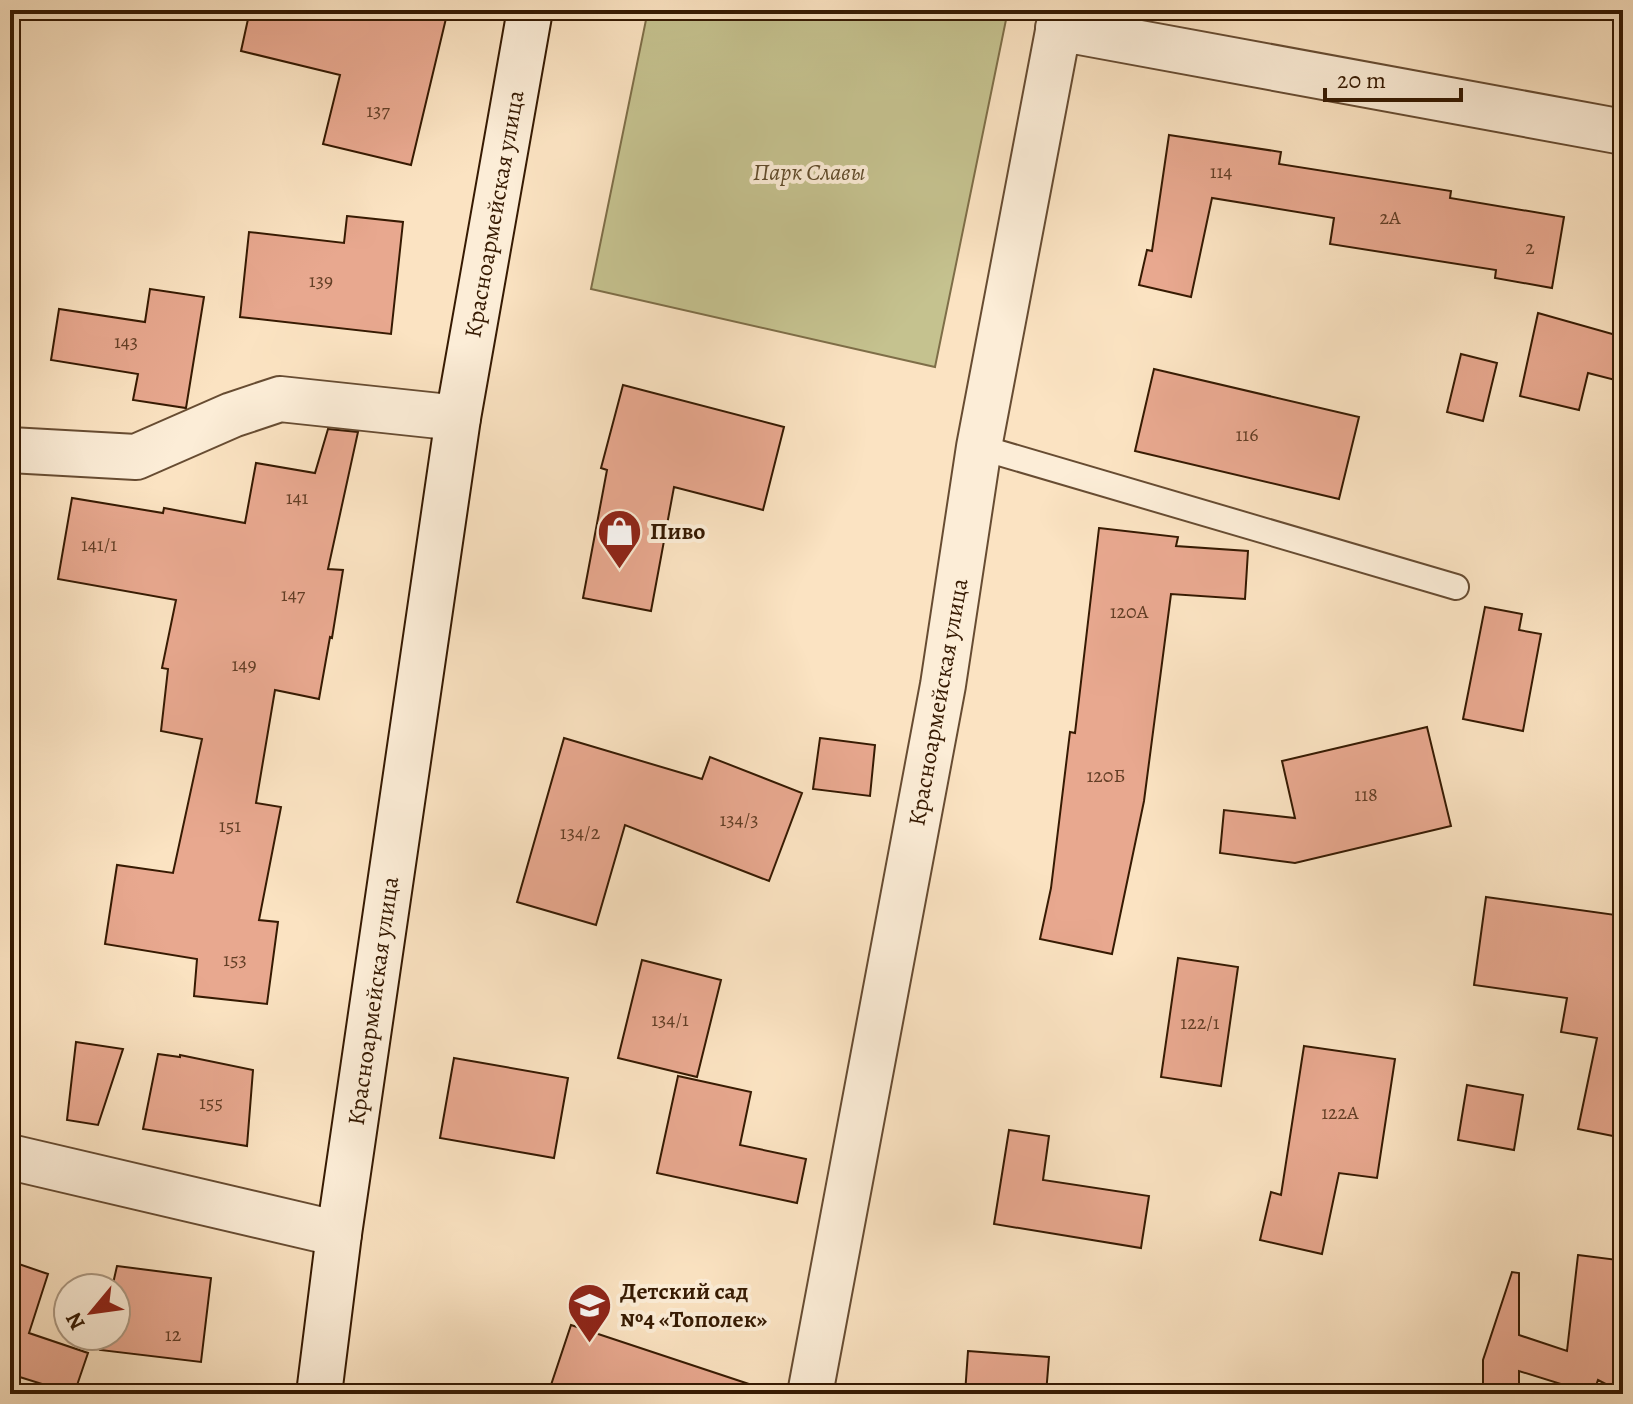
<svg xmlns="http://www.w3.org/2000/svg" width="1633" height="1404" viewBox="0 0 1633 1404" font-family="Alegreya,serif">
<rect width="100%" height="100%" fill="#fbe3c2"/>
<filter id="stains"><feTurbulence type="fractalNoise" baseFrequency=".0025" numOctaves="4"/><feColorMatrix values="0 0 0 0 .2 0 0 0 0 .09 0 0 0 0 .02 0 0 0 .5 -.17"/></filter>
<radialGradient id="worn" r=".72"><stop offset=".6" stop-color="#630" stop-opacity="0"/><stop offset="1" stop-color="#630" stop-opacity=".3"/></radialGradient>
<path fill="#c5c28f" stroke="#7e6e48" stroke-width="2" d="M648,10H1008L935,367L591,289Z"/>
<path fill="#e8a88f" stroke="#361a02" stroke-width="2" d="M250,10H448L411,165L323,144L340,75L241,51Z
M1169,135L1281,152L1279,164L1451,191L1450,198L1564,217L1552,288L1495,278L1496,270L1330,244L1334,218L1212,198L1191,297L1139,285L1147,250L1152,251Z
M347,216L403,222L391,334L240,317L249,232L344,243Z
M150,289L204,297L186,408L133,400L138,374L51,360L59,309L145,322Z
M1538,313L1623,337V382L1588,373L1579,410L1520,396Z
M1461,354L1497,363L1483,421L1447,412Z
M1154,369L1359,417L1339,499L1135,451Z
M623,385L784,427L763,510L674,487L651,611L583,598L607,470L601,468Z
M328,429L358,432L328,569L343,570L332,638L330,637L319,699L275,690L256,803L281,807L259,920L278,922L267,1004L194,996L197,959L105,944L117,865L173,873L202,739L161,731L168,669L162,668L176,600L58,579L72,498L163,513L164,508L245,523L256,463L315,473Z
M1099,528L1178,537L1176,546L1248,551L1245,599L1171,594L1144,801L1112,954L1040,939L1051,888L1070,732L1075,733Z
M1485,607L1522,614L1519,630L1541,634L1523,731L1463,719Z
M1427,727L1451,826L1295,863L1220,853L1224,810L1295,818L1282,761Z
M564,738L702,779L710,757L802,793L769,881L625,825L596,925L517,902Z
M820,738L875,745L870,796L813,789Z
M1486,897L1623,916V1138L1578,1129L1597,1038L1561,1032L1567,998L1474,985Z
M1178,958L1238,967L1221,1086L1161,1077Z
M642,960L721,980L697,1077L618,1058Z
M76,1042L123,1049L98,1125L67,1120Z
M1304,1046L1395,1059L1377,1178L1339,1173L1322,1254L1260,1240L1271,1192L1281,1195Z
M158,1054L180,1057V1055L253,1070L247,1146L143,1129Z
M454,1058L568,1078L554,1158L440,1138Z
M678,1076L751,1092L740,1145L806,1159L797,1203L657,1173Z
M1467,1085L1523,1095L1514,1150L1458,1140Z
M1009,1130L1049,1136L1043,1180L1149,1196L1141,1248L994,1224Z
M1578,1255L1618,1260L1614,1302L1623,1307V1393L1598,1380L1593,1394L1519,1371V1394H1483V1360L1512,1272L1519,1273V1335L1567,1351Z
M10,1261L48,1274L29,1333L88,1353L74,1394L10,1374Z
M117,1266L211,1278L201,1362L100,1350L103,1336H116V1288H112Z
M571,1325L758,1387L757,1394H548Z
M968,1351L1049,1357L1046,1394H965Z"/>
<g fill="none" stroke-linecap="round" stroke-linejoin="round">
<defs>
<path id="lane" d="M979,447L1456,587"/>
<path id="street" d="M1058,28L1623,132
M10,450L136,457L232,415L280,399L458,418
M10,1157L339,1234
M810,1394L943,685L979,447L1062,10"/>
<path id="secondary" d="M319,1394L339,1234L458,418L530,10"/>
</defs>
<use href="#lane" stroke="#674c32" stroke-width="28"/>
<use href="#street" stroke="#674c32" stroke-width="48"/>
<use href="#secondary" stroke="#361a02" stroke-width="48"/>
<use href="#lane" stroke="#fcedd7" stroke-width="24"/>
<use href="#street" stroke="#fcedd7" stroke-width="44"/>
<use href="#secondary" stroke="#fcedd7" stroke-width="44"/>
</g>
<defs>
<symbol id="shop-pin" viewBox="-11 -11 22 30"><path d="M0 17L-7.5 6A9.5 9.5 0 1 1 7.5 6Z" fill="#8f2418" stroke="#fcedd7"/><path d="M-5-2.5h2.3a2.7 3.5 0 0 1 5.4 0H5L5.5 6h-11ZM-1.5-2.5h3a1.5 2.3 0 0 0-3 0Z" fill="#fff"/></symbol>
<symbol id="school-pin" viewBox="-11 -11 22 30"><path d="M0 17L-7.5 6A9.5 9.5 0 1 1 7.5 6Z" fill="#8f2418" stroke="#fcedd7"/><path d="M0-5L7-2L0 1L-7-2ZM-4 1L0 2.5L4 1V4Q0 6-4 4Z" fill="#fff"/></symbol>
</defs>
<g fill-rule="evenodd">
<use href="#shop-pin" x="594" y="506" width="51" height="69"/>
<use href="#school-pin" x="564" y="1280" width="51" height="69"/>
</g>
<g text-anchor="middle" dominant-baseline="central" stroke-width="8" stroke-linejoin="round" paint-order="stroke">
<g font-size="20" fill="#623e25">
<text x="378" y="110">137</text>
<text x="1221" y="171">114</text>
<text x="1390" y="217">2А</text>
<text x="1530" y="247">2</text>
<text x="321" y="280">139</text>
<text x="126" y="341">143</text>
<text x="1247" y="434">116</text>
<text x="297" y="497">141</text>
<text x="99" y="544">141/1</text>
<text x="293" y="594">147</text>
<text x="1129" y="611">120А</text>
<text x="244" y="664">149</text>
<text x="1106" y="775">120Б</text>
<text x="1366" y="794">118</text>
<text x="739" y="819">134/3</text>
<text x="230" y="825">151</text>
<text x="580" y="832">134/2</text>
<text x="235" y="959">153</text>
<text x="670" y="1019">134/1</text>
<text x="1200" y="1022">122/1</text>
<text x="211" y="1102">155</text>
<text x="1340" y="1112">122А</text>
<text x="173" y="1334">12</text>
</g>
<g font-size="24" font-style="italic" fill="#614c2c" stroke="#fcedd7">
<text x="809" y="172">Парк Славы</text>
</g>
<g font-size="24" fill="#361a02" stroke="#fcedd7">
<text transform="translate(494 214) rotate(-80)">Красноармейская улица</text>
<text transform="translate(938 702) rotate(-80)">Красноармейская улица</text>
<text transform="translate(373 1001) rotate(-82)">Красноармейская улица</text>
</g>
<g font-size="24" font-weight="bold" fill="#361a02" stroke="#fcedd7" text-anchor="start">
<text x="650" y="531">Пиво</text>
<text x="620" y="1291">Детский сад<tspan x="620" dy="28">№4 «Тополек»</tspan></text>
</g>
</g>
<rect width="1633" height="1404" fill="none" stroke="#fbe3c2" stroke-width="40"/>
<rect x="12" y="12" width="1609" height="1380" fill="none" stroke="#361a02" stroke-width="4"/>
<rect x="20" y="20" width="1593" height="1364" fill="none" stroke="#361a02" stroke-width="2"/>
<g transform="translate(92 1312) rotate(241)"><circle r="38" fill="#fcedd7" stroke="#ad9982" stroke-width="2"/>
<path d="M0-6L14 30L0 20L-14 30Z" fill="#8f2418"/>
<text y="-12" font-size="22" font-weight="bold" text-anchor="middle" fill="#361a02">N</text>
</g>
<path d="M1325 88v12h136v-12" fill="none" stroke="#361a02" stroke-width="4"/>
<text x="1337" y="88" font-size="24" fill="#361a02" stroke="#fcedd7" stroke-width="6" paint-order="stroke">20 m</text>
<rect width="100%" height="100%" filter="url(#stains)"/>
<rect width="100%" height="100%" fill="url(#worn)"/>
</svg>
